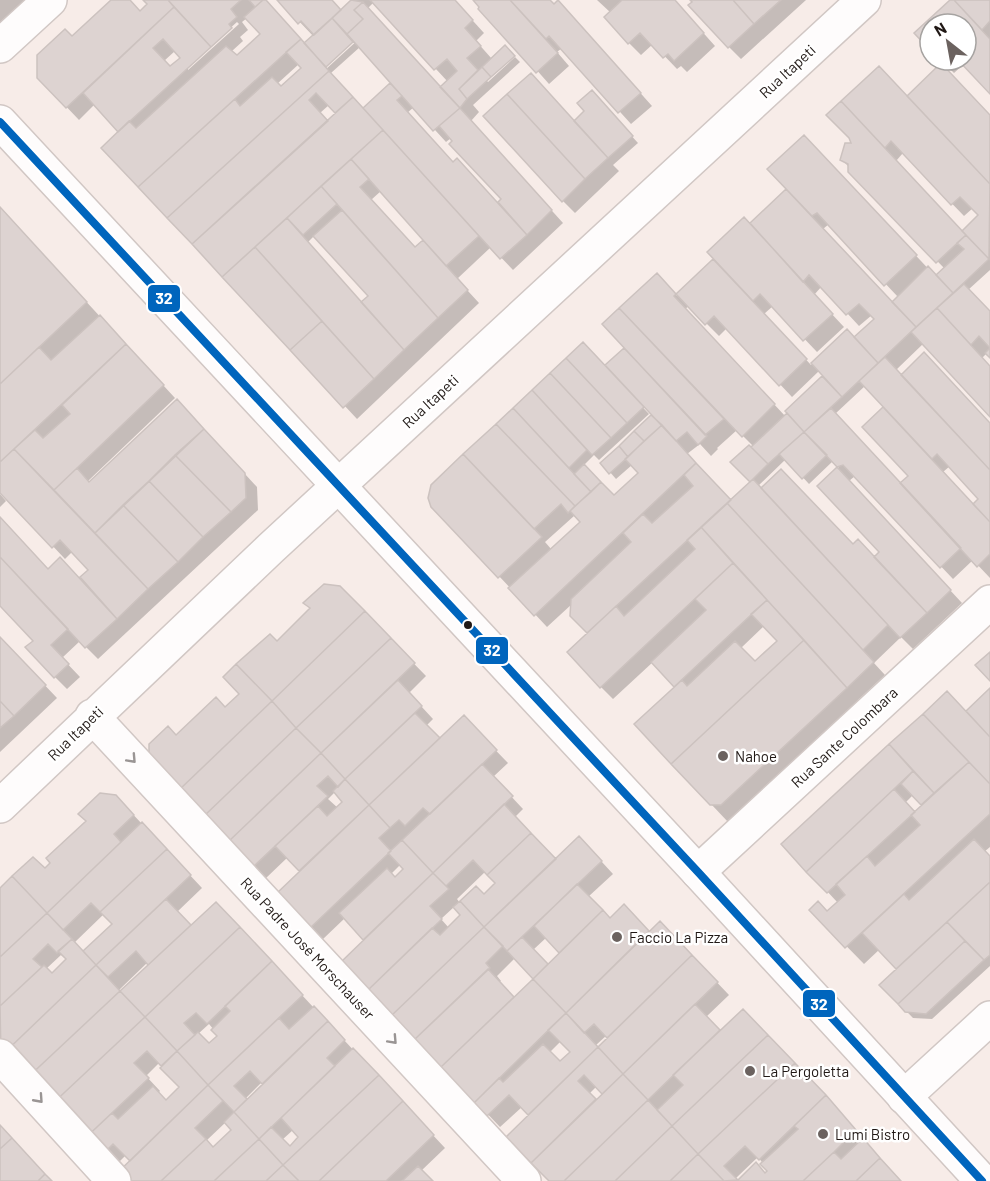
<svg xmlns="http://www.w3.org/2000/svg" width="990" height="1181" viewBox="0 0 990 1181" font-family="Barlow,sans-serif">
<rect width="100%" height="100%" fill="#f7ece8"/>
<path fill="#0003" fill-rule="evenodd" d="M0,0H26L0,24Z
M113,0H129L140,12L149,4L145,0H265L305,45L314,37L279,0H331L341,11L351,1L350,0H454L484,33L476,41L492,59L486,80L488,82L515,57L520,62L473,105L479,112L471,121L563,223L513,270L491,247L457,279L479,303L357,419L104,148L121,132L95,104L79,120L39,78L72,38ZM374,2L448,82L441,88L368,8ZM247,18L262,34L237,57L232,51L243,41L240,37L248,30L242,22ZM237,22L239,24L188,70V66ZM358,36L360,38L325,70V66ZM360,47L392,83L363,110L331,73ZM175,51L182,58L171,68L164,61ZM299,64L303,68L281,88L277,84ZM329,105L337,114L328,122L320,113ZM414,107L446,142L451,138L503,199L498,204L453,164L407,113ZM381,191L425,240L415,249L371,200ZM314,236L370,296L362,303L308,242Z
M475,0H549L570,14L652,106L631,124L562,48L557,52L569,66L549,84Z
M597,0H674L715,46L687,72L681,66L677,69L653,44L641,55L629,43L611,13Z
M692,0H806L741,59L729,47Z
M952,0H990V92L964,64L954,73L941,60H966V24H930V48L916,33Z
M879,68L907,98L990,116V270L968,290L990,312V356L987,353L982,358L990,367V414L924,343L896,370L901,376L990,425V578L973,560L953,579L855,476L849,481L962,603L913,649L901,637L874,663L885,675L858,700L863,706L728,822L711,804L677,687L653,662L613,699L601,687L589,633L572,616V604L547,627L433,506L498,424L583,344L605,367L626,348L604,324L657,275L677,296L788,189L816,149L936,277L945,269L850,172V168L842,160L853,144L850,137L829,115ZM903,153L964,216L973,208L980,216L963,232L896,161ZM829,224L898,297L892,303L823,229ZM822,286L859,326L872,315L876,319L855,339L847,332L811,365L764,314L773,306L817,352L844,327L814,295ZM689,306L719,336L727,328L792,397L819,371L824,376L787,411L790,413L786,417L685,309ZM865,386L885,407L864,427L910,476L901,485L835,414ZM631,391L668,430L666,431L651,417L602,463L616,479L632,465L640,473L615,497L584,465L594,455L599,460L649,414L629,393ZM737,430L754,447L751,449L752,482L732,501L687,454L700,444L711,456L718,449L717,448ZM786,459L809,484L833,461L839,467L819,486L881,552L874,558L758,486ZM950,466L980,499L973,505L943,472ZM574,516L581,522L552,550L545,542ZM764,626L779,641L756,663L741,648Z
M597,98L638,143L613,165L619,171L575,213L563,201L575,122Z
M0,208L175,398L88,481L90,484L189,413L257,487L258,510L98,659L80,641L62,658L80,677L67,689L55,677L35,641L0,604V519L48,571L80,579L90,570L73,551L65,559L0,490Z
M0,494L6,501L0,507Z
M352,600L426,676L409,693L433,719L426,726L440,740L476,730L508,763L493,777L523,809L515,817L556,860L591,850L613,874L588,897L610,919L624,906L650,933L672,935L729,995L706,1017L720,1032L755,1023L900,1181H739L766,1175L769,1171L758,1157L735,1179L737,1181H550L508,1137L530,1115L522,1107L500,1127L343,962L366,940L345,918L322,940L310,928L301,871L288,857L265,879L253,867L176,736L226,709L241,694L277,643L311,609L305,603ZM335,792L344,802L338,808L328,799ZM401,864L406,869L395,879L391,874ZM486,871L497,883L484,896L460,903L457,899ZM454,907L462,915L449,928L441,919ZM547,937L562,953L548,966L533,950ZM515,958L535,978L514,999L499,982L501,981L497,976ZM607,1035L609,1038L599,1049L595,1046ZM561,1041L572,1052L560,1063L549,1053ZM597,1086L604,1094L596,1101L589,1094Z
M0,638L57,698L0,752Z
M990,691V847L984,852L990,858V966L932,1019L913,1018L881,985L899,969L880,949L864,964L811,910L827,913L838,903L783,844L947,693L966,713ZM913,795L923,805L915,813L905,803Z
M128,809L202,888L177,912L191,927L228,916L445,1148L421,1171L432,1181H120L132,1161L126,1155L111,1170L0,1053V890L45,870ZM104,914L114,924L83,953L74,943ZM61,955L67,960L52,974L46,969ZM148,962L150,965L121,992L119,990ZM209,1024L219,1036L209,1045L198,1034ZM159,1063L181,1087L166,1101L158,1093L160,1091L146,1076ZM262,1082L264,1084L247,1101L245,1099ZM226,1122L233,1130L213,1149L206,1141ZM293,1130L300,1137L290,1148L282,1140Z"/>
<path fill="#ddd3d1" stroke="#ccc2bf" stroke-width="1.5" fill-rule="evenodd" d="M111,0H130L140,11L147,4L143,0H168L174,7L66,108L37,78V55L65,29L72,36Z
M168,0H241L231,9L237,17L229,24L232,28L211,47Z
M249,0H263L255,7Z
M263,0H266L301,39L138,187L101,148L129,121L136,128L226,46L237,55L260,34L244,17Z
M277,0H332L341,10L314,35L301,21L298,24Z
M351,0L363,2L354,10L363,19L347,34L332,18Z
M370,0H455L473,20L465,28L481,46L467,58L478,70L459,89L467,99L460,108L440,87L457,71L447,59L434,70Z
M473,0H510L558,53L536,73L478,9L479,7Z
M510,0H550L554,4L558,0L641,93L618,113L549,36L546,39Z
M622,0H675L704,33L674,61L668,54L663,58L640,33L628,44L604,17Z
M690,0H733L754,24L728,48L688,5L692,2Z
M733,0H781L754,24Z
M950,0H954L990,39V94L958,60H966V24H930V50L914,33Z
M954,0H990V21L982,30Z
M363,2L460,108L433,131L347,34L363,19L354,10Z
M174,7L211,47L118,132L83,93ZM163,39L180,58L170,66L153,48Z
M332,18L353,42L326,67L304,43Z
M301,39L329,71L167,218L138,187L235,99L240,106L272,77L281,86L301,68L286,52Z
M505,45L515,56L491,77L482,67Z
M941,63L990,115V184L907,96Z
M879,66L990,184L989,259L962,231L978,215L960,197L951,205L891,141L885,148L841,101Z
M482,67L491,77L467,99L459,89Z
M329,71L353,97L335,113L316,93L309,100L328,121L192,244L167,218Z
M531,73L608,158L585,179L507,94Z
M390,83L402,96L397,100L453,162L457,158L527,235L500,259L363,108Z
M592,90L633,136L608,158L574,121L584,111L577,103Z
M507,94L585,179L562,202L483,116Z
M353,97L383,130L222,277L192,244Z
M841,101L966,235L936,263L848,172V164L840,160L845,143H851L849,138L826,115Z
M460,108L552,210L527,235L498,202L501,199L449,144L452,141L439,126Z
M383,130L479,236L446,266L351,159Z
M804,135L917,255L884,286L817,213L812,216L767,169Z
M351,159L369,179L360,187L415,247L423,240L468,290L438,318L321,186Z
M321,186L337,204L303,235L287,218Z
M786,189L916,327L878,363L854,337L874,319L859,304L846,315L809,275L803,282L750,223Z
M0,207L87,302L0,384Z
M342,210L438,318L404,350L361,302L368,296L313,236Z
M744,217L833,314L803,341L760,294L753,301L707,252Z
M287,218L404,350L374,379L255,247Z
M966,235L989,259L953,293L936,275L964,249L957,243Z
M255,247L322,321L290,350L222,277Z
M713,259L807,359L779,386L714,316L705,325L676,294Z
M928,266L953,293L916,327L892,302Z
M657,273L676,294L674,296L775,404L742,437L619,308Z
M964,284L990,311V358L985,353L990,348L979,336L971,345L937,308Z
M619,308L724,419L705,435L602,324Z
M937,308L990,366V417L911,332Z
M100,315L126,344L0,462V384L39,347L51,360Z
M322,321L374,379L343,408L290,350Z
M847,329L878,363L842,397L811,363Z
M583,342L644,407L627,423L566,358Z
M126,344L164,385L54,490L14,449L35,430L43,438L70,414L62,405Z
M624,348L707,436L698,445L687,432L676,441L605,365Z
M924,352L990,423V470L901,375Z
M885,357L990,470V522L973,504L978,499L937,454L932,459L859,381Z
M566,358L627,423L611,438L550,373Z
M550,373L611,438L592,455L532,390Z
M822,376L842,397L804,432L785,411Z
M532,390L587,450L569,468L513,408Z
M177,399L204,429L95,533L54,490L77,468L89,482Z
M883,407L990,522V554L977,567L900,483L908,476L862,427Z
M513,408L591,492L575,506L496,424Z
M831,408L961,548L940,568L843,465L837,467L804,432Z
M787,413L804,432L768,464L751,447Z
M651,415L662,425L644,441L634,431Z
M496,424L575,506L568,513L561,504L534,529L463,454Z
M662,425L696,463L534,616L508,588L580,522L570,511L601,482L614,495L638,473L625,459Z
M204,429L245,473L246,498L231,512L175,455Z
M634,431L644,441L628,457L619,446Z
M804,432L827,455L802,479L779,454Z
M749,445L768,464L750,482L730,462Z
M619,446L628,457L609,474L600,463Z
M14,449L148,589L117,619L80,577L88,570L60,540L52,548L0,493V462Z
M463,454L542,537L498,578L431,507L428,498L431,485Z
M175,455L231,512L203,537L149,481Z
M696,463L731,500L587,633L570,616L571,599L631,542L623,533L643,514L652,523L693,486L684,475Z
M584,464L601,482L591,492L574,474Z
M837,467L951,590L927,613L874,557L879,552L817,486Z
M781,469L853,544L858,539L927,613L900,638L761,488Z
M753,479L888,625L863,650L727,503Z
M149,481L203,537L178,562L123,505Z
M727,503L874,662L847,688L701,527Z
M123,505L178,562L148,589L95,533Z
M0,517L48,569L60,557L117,619L85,648L0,557Z
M701,527L733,563L600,688L567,652L616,606L624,616L695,549L687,540Z
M0,557L68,629L51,645L69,664L54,678L25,647L33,641L0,606Z
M733,563L767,600L674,687L651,662L706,610L695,599Z
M324,584L340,586L365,611L272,701L236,664L270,634L277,641L310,608L303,603Z
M767,600L804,640L671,764L634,724L682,680L687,686L735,641L755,661L777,641L751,614Z
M365,611L391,638L296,728L272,701Z
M0,637L46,685L14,716L0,701Z
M391,638L415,663L321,753L296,728Z
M804,640L847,688L721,805H710L671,764Z
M990,652V681L975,665Z
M236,664L272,701L178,791L149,759V744L168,726L176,735L216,697L225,707L239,694L223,677Z
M398,680L422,706L345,779L321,753Z
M990,688V737L966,711Z
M947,691L990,737V784L923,714Z
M0,701L14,716L0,728Z
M272,701L296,728L203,817L178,791Z
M415,713L440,738L369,805L345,779Z
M923,714L969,762L934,793L889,744Z
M464,715L497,750L430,814L423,808L405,826L399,820L390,828L369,805Z
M296,728L321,753L228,842L203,817Z
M889,744L913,771L806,872L781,844Z
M321,753L345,779L338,787L328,776L317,786L328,796L252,868L228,842Z
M969,762L990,784V814L845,948L809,910L818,901L827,911L845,895L836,884L867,856L875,866L920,825L911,815Z
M482,764L513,796L433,873L402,840Z
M913,771L934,793L921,805L901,784Z
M345,779L369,805L299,871L275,846L318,806L327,816L342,802L333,791Z
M894,789L915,812L827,893L806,872Z
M100,793L116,795L134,815L114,834L121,842L47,913L12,876L33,857L45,868L50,863L46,858L86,821L78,814Z
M504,804L531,833L487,875L473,860L446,886L433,873Z
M369,805L390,828L379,838L391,851L309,929L276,894Z
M142,822L167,849L100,912L91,903L63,930L47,913Z
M531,833L556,859L484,927L460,901L476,886L484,894L495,883L487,875Z
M579,836L602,861L507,951L484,927Z
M974,839L990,856V882L896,969L862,933L904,894L909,900Z
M402,840L433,873L363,940L339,913L387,868L395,877L403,869L388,853Z
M167,849L191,875L96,965L83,951L112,924L100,912Z
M433,873L449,889L430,906L442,919L367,991L341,962Z
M12,876L47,913L0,957V888Z
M990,882V955L984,960L947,922Z
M577,884L603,910L559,953L534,926Z
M166,899L191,925L148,965L136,951L108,977L96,965Z
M460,901L484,927L391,1016L367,991L432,928L440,935L460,915L453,907Z
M216,902L240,927L145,1017L120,991Z
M624,904L649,931L566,1013L533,979L603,910L610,918Z
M47,913L72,939L57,953L48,944L33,959L42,967L0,1006V957Z
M660,921L692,955L607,1038L594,1024L584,1033L566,1013Z
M947,922L965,941L898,1004L879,985Z
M240,927L272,961L207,1024L196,1013L184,1023L195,1035L177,1051L145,1017Z
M484,927L503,946L486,963L490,968L414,1040L391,1016Z
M522,937L548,964L533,979L507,951Z
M72,939L96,965L1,1056L0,1006L44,965L52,973L66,959L58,951Z
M965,941L984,960L926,1014L905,1012L898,1004Z
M692,955L718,982L623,1074L598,1047Z
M272,961L303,995L208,1085L177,1051L198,1032L209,1043L217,1036L211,1030L230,1011L225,1006Z
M96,965L120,991L24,1081L1,1056Z
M488,969L514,997L441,1067L414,1040Z
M533,979L566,1013L474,1103L441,1067Z
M120,991L145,1017L49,1107L24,1081Z
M695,1004L720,1030L648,1100L623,1074Z
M314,1006L328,1021L262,1084L250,1071L234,1086L247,1099L234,1112L208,1085L279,1018L289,1029Z
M743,1009L768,1035L672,1126L657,1110L683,1085L673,1075Z
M566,1013L598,1047L528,1115L509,1095L487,1116L474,1103L499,1078L503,1082L543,1044L560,1061L570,1052L548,1030Z
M145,1017L177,1051L161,1066L147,1051L134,1063L149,1078L81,1142L49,1107Z
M328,1021L345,1040L327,1058L335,1066L259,1139L234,1112Z
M768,1035L795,1063L698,1154L672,1126Z
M598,1047L623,1074L602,1094L584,1075L578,1081L596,1099L531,1163L506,1137Z
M353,1048L379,1075L283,1165L259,1139L271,1127L290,1146L298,1137L281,1118Z
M177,1051L208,1085L130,1161L113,1144L98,1159L81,1142L112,1113L118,1119L153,1086L166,1100L179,1087L160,1068Z
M795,1063L826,1095L759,1160L745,1146L724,1166L738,1180L724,1181L698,1154Z
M623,1074L648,1100L564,1181H549L531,1163Z
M379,1075L403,1101L319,1181H299L283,1165Z
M208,1085L223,1101L195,1128L206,1139L161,1181H118L114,1176Z
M826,1095L856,1130L834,1152L803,1181H737L756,1162L765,1173L767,1171L760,1164L798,1129L794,1126Z
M648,1100L672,1126L615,1181H564Z
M403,1101L434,1135L386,1181H319Z
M234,1112L259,1139L214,1181H161L206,1139L213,1147L231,1130L224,1122Z
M0,1125L12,1138L0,1149Z
M672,1126L698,1154L670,1181H615Z
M12,1138L45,1174L38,1181H0V1149Z
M863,1138L880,1158L856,1181H803L834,1152L841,1159Z
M259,1139L283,1165L266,1181H214Z
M698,1154L724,1181H670Z
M880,1158L901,1181H856Z
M283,1165L299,1181H266Z
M418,1166L433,1181H402Z
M45,1174L52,1181H38Z"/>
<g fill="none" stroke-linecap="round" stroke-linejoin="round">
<defs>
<path id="street" d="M0,46L50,0
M92,716L524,1181
M0,806L271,548L864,0
M698,872L990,602
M0,1056L114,1181
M904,1097L990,1018"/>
<path id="secondary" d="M0,122L698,872L982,1181"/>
</defs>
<use href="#street" stroke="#d1c7c4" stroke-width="36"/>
<use href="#secondary" stroke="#d1c7c4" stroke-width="36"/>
<use href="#street" stroke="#fefcfc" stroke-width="33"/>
<use href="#secondary" stroke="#fefcfc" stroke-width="33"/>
<defs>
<path id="bus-1" d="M0,122L698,872L982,1181"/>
</defs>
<use href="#bus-1" stroke="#fff" stroke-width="12"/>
<use href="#bus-1" stroke="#0065bd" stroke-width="8"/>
</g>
<defs><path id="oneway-chevron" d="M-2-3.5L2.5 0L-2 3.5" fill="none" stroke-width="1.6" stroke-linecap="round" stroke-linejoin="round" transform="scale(1.5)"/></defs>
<g stroke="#9a9594">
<use href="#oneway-chevron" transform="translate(132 759) rotate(47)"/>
<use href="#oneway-chevron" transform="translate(393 1040) rotate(47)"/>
<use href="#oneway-chevron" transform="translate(39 1099) rotate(48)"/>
</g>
<circle fill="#201815" stroke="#fff" stroke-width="2" cx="468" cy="625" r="5"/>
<g fill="#6b625f" stroke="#fff" stroke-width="2">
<circle cx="723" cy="756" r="6"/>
<circle cx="617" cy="937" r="6"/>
<circle cx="750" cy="1071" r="6"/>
<circle cx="823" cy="1134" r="6"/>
</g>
<g text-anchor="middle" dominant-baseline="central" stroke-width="5" stroke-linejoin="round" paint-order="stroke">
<g font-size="15" fill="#201815" stroke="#fff">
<text transform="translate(787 71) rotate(-43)">Rua Itapeti</text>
<text transform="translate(430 401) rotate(-43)">Rua Itapeti</text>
<text transform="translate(75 733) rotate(-44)">Rua Itapeti</text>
<text transform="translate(844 737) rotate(-43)">Rua Sante Colombara</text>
<text transform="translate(308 948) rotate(47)">Rua Padre José Morschauser</text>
</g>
<g font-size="15" fill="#201815" stroke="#fff" text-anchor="start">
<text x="735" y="756">Nahoe</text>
<text x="629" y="937">Faccio La Pizza</text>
<text x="762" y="1071">La Pergoletta</text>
<text x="835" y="1134">Lumi Bistro</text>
</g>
</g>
<g stroke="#fff" stroke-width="2">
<rect x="147" y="284" width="34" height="29" rx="6" fill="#0065bd"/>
<rect x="475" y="636" width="34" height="29" rx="6" fill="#0065bd"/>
<rect x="802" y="989" width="34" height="29" rx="6" fill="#0065bd"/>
</g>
<g font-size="16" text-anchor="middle" font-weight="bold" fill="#fff">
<text x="164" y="304">32</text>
<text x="492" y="656">32</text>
<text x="819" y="1010">32</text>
</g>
<g transform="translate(948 42) rotate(329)"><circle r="28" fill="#ffffff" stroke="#a6a3a1" stroke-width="1.5"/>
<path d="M0-4.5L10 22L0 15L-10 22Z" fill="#6b625f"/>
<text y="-9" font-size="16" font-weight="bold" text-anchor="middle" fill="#201815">N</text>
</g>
</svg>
